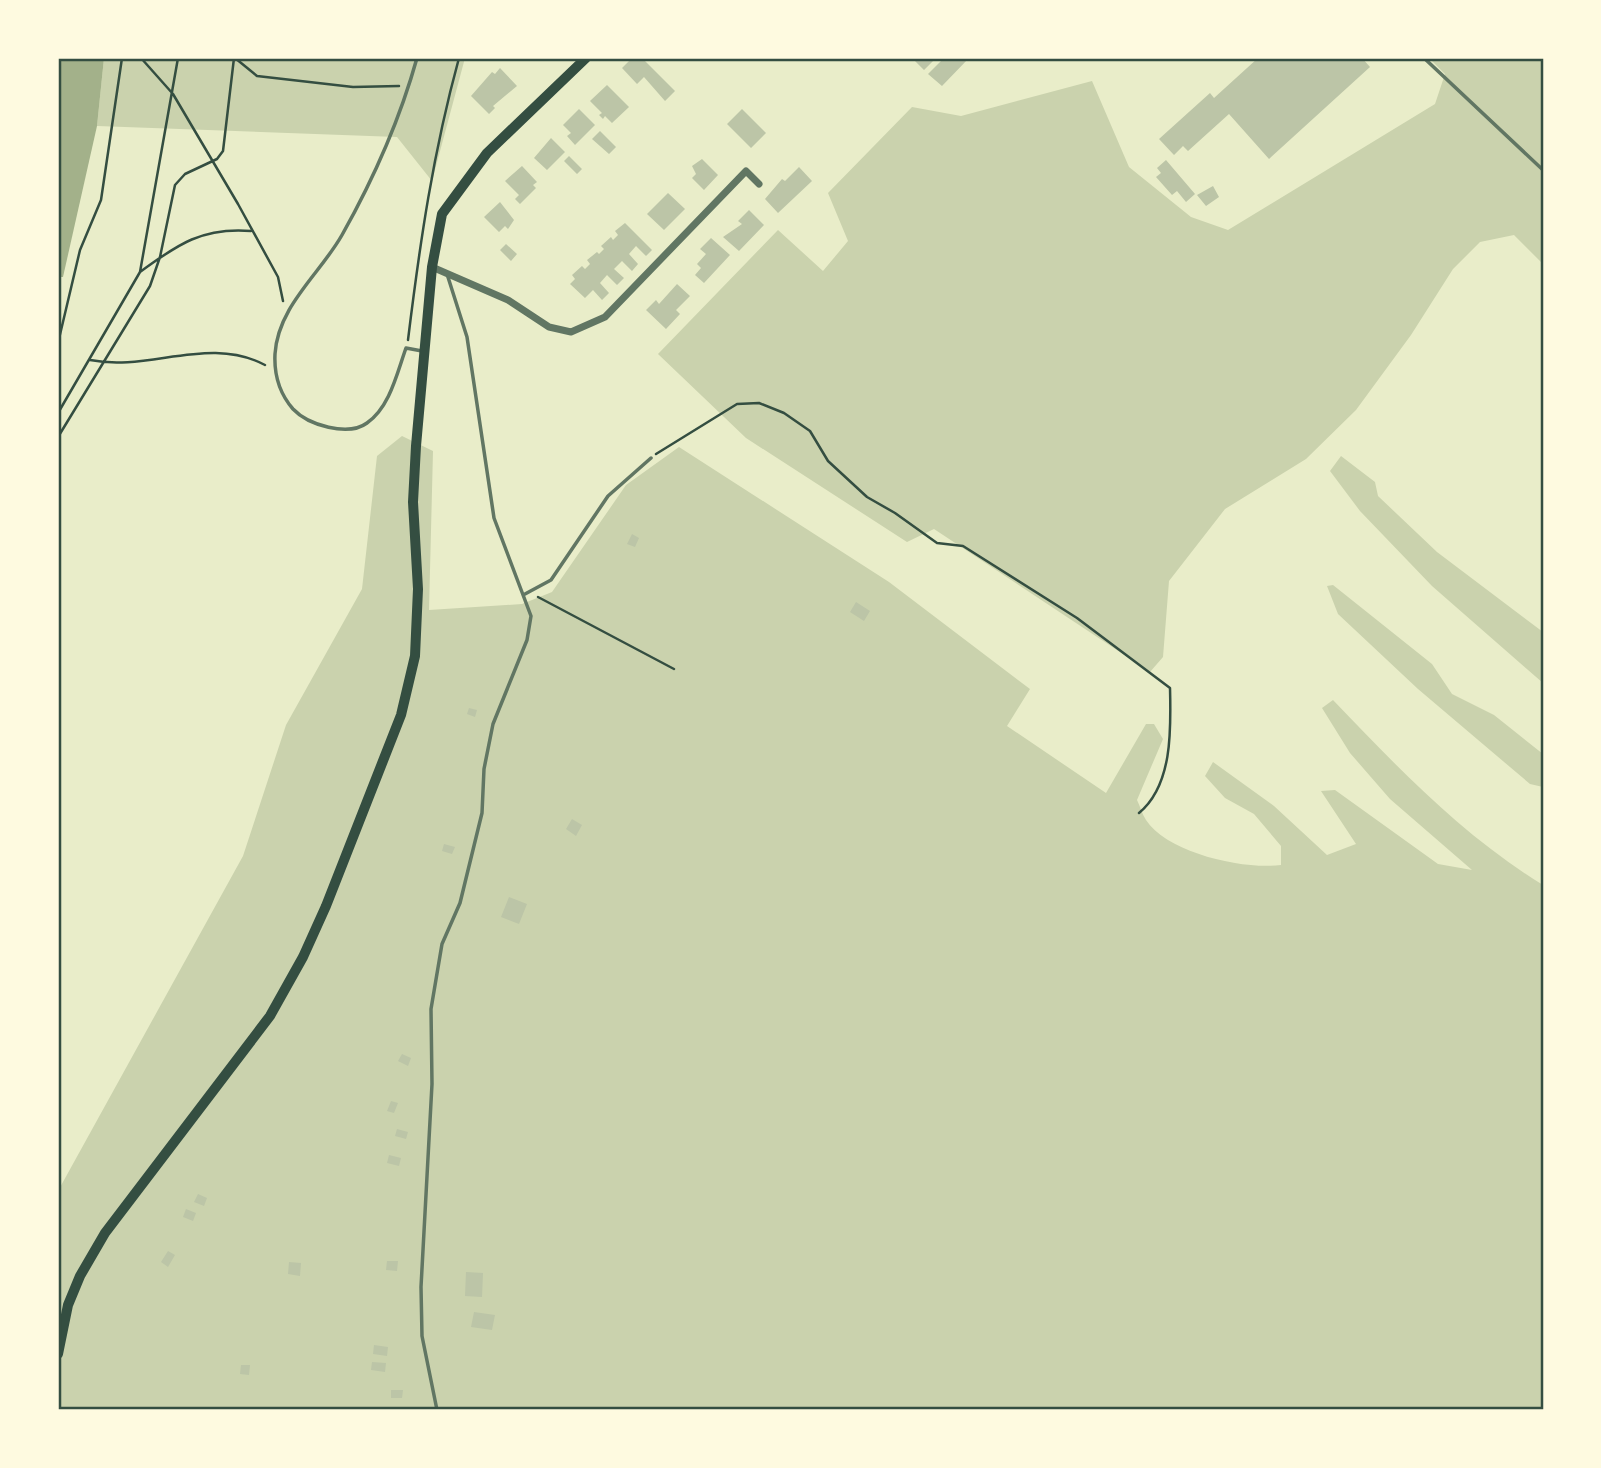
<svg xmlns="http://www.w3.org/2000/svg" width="1601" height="1468" viewBox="0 0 1601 1468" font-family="'Times New Roman',serif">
<rect width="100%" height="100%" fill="#e9edc9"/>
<path fill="#cad2ad" d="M104,58H465L432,181L397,137L97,126Z
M1429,58H1543V264L1514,235L1480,242L1453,269L1411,335L1356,410L1306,459L1225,509L1169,581L1163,657L1150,672L934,529L907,542L746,438L658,354L778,230L823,271L848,241L828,193L912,107L961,116L1092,81L1129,167L1191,217L1228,230L1435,104L1445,74Z
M402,436L433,451L429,610L522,604L552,592L626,485L679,447L889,582L1030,689L1007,726L1106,793L1146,724H1154L1163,739L1137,800C1140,806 1142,814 1146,820C1167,853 1244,870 1281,865V846L1254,814L1225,798L1205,776L1213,762L1274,806L1327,855L1356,844L1321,791L1335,790L1438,864L1472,870L1390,799L1350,753L1322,708L1333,700C1397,767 1463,836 1543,885V1410H58V1191L243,856L286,725L362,589L377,456Z
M1341,456L1375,482L1378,496L1437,552L1543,632V683L1432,586L1360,511L1330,471Z
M1333,585L1432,664L1452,694L1494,715L1543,754V787L1530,784L1418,689L1338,614L1327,586Z"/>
<path fill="#a3b18a" d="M58,58H104L97,126L63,277H58Z"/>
<path fill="#bcc5a7" d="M632,58H642L675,91L665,101L644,77L637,84L622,68Z
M912,58H936L924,70Z
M944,58H969L942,86L928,74Z
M1258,58H1362L1370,67L1269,159L1229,114L1188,151L1183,146L1174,155L1159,139L1210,93L1214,98Z
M500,68L517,86L493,106L495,108L489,114L471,96L492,72L495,74Z
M607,85L629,107L612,123L605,116L603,119L599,115L602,113L590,101Z
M579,109L595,125L575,145L567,136L571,133L563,125Z
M742,109L766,133L751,148L727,124Z
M600,131L616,147L609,154L592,139Z
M551,138L565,152L547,170L534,158Z
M569,156L582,169L577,174L564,161Z
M702,159L718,175L704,190L692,178L696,174L692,166Z
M1166,160L1195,194L1186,202L1177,191L1172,195L1156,177L1161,173L1157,168Z
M522,166L537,182L533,185L536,188L520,204L515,199L519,195L505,181Z
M799,167L812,181L778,213L765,199L782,179L785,181Z
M1213,186L1219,197L1206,206L1197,195Z
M668,193L685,209L664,230L647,214Z
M500,202L514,220L508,229L505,226L499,232L484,217Z
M749,210L764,225L739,251L723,237L742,224L738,221Z
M625,223L652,250L646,256L636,246L629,254L638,264L632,271L622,261L614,269L624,278L617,285L607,275L600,283L609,293L602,300L593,290L585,298L570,284L575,279L572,275L582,266L585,269L590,264L587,260L597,252L599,254L604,249L601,246L611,237L613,240L618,235L615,231Z
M711,238L730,255L704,283L695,275L701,268L697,264L706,254L700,249Z
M506,244L517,254L511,261L500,250Z
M677,284L690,296L676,310L680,314L666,329L646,310L656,300L659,304Z
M632,534L639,538L635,547L627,544Z
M856,602L870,611L864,621L850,612Z
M469,708L477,710L475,717L467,714Z
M572,819L582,825L576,836L566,829Z
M444,844L455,847L452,854L442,851Z
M509,897L527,904L519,924L501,917Z
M402,1054L411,1058L408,1066L398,1061Z
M391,1101L398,1103L394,1113L387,1111Z
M397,1129L408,1132L406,1139L395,1136Z
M389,1155L401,1158L399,1166L387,1163Z
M198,1194L207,1198L204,1206L194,1202Z
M186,1209L196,1213L193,1221L183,1217Z
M168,1251L175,1255L168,1267L161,1262Z
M387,1261H398L397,1271L386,1270Z
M289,1262L301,1263L300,1276L288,1274Z
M466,1272L483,1273L482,1297L465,1296Z
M474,1312L495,1315L492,1330L471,1327Z
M374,1345L388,1347L387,1356L373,1354Z
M372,1362L386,1363L385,1372L371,1370Z
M241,1365H250L249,1375L240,1374Z
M391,1390H403L402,1398H391Z"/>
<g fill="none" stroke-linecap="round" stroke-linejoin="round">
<path stroke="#344e41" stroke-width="2.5" d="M141,58L173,94L238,204L278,277L283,301
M235,58L257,76L353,87L399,86
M140,272C178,244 203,227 251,231
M408,340C420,242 433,153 459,58
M58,343L80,250L101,200L122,58
M90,360C149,372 209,335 265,365
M58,413L140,272L178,58
M58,437L150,286L160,257L175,185L185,174L217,159L223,151L234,58
M656,454L737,404L759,403L784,413L810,431L828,461L867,497L895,513L937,543L963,546L1077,618L1170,688C1171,728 1173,785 1139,813
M538,597L674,669"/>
<path stroke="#617663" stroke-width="3.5" d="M417,58C400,119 373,180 342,235C320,274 278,306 275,354C274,374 280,394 293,409C308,425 348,437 367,423C390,407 397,373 406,348L422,351
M1424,58L1543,170
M525,594L551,580L608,496L651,458
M437,1410L422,1336L421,1287L432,1084L431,1009L442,944L460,903L482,813L484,769L493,724L527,640L531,616L494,518L467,337L447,274"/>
<path stroke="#617663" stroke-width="7" d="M432,267L508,300L549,327L571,332L605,317L746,171L759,184"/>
<path stroke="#344e41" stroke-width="10" d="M58,1354L68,1305L80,1276L105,1233L270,1016L303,957L326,906L401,715L415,656L418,589L413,502L416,446L432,267L442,214L487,153L586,58"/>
</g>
<rect width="1601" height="1468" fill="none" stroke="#fefae0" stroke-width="119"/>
<rect x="60" y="60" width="1482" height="1348" fill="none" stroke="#344e41" stroke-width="2.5"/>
</svg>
